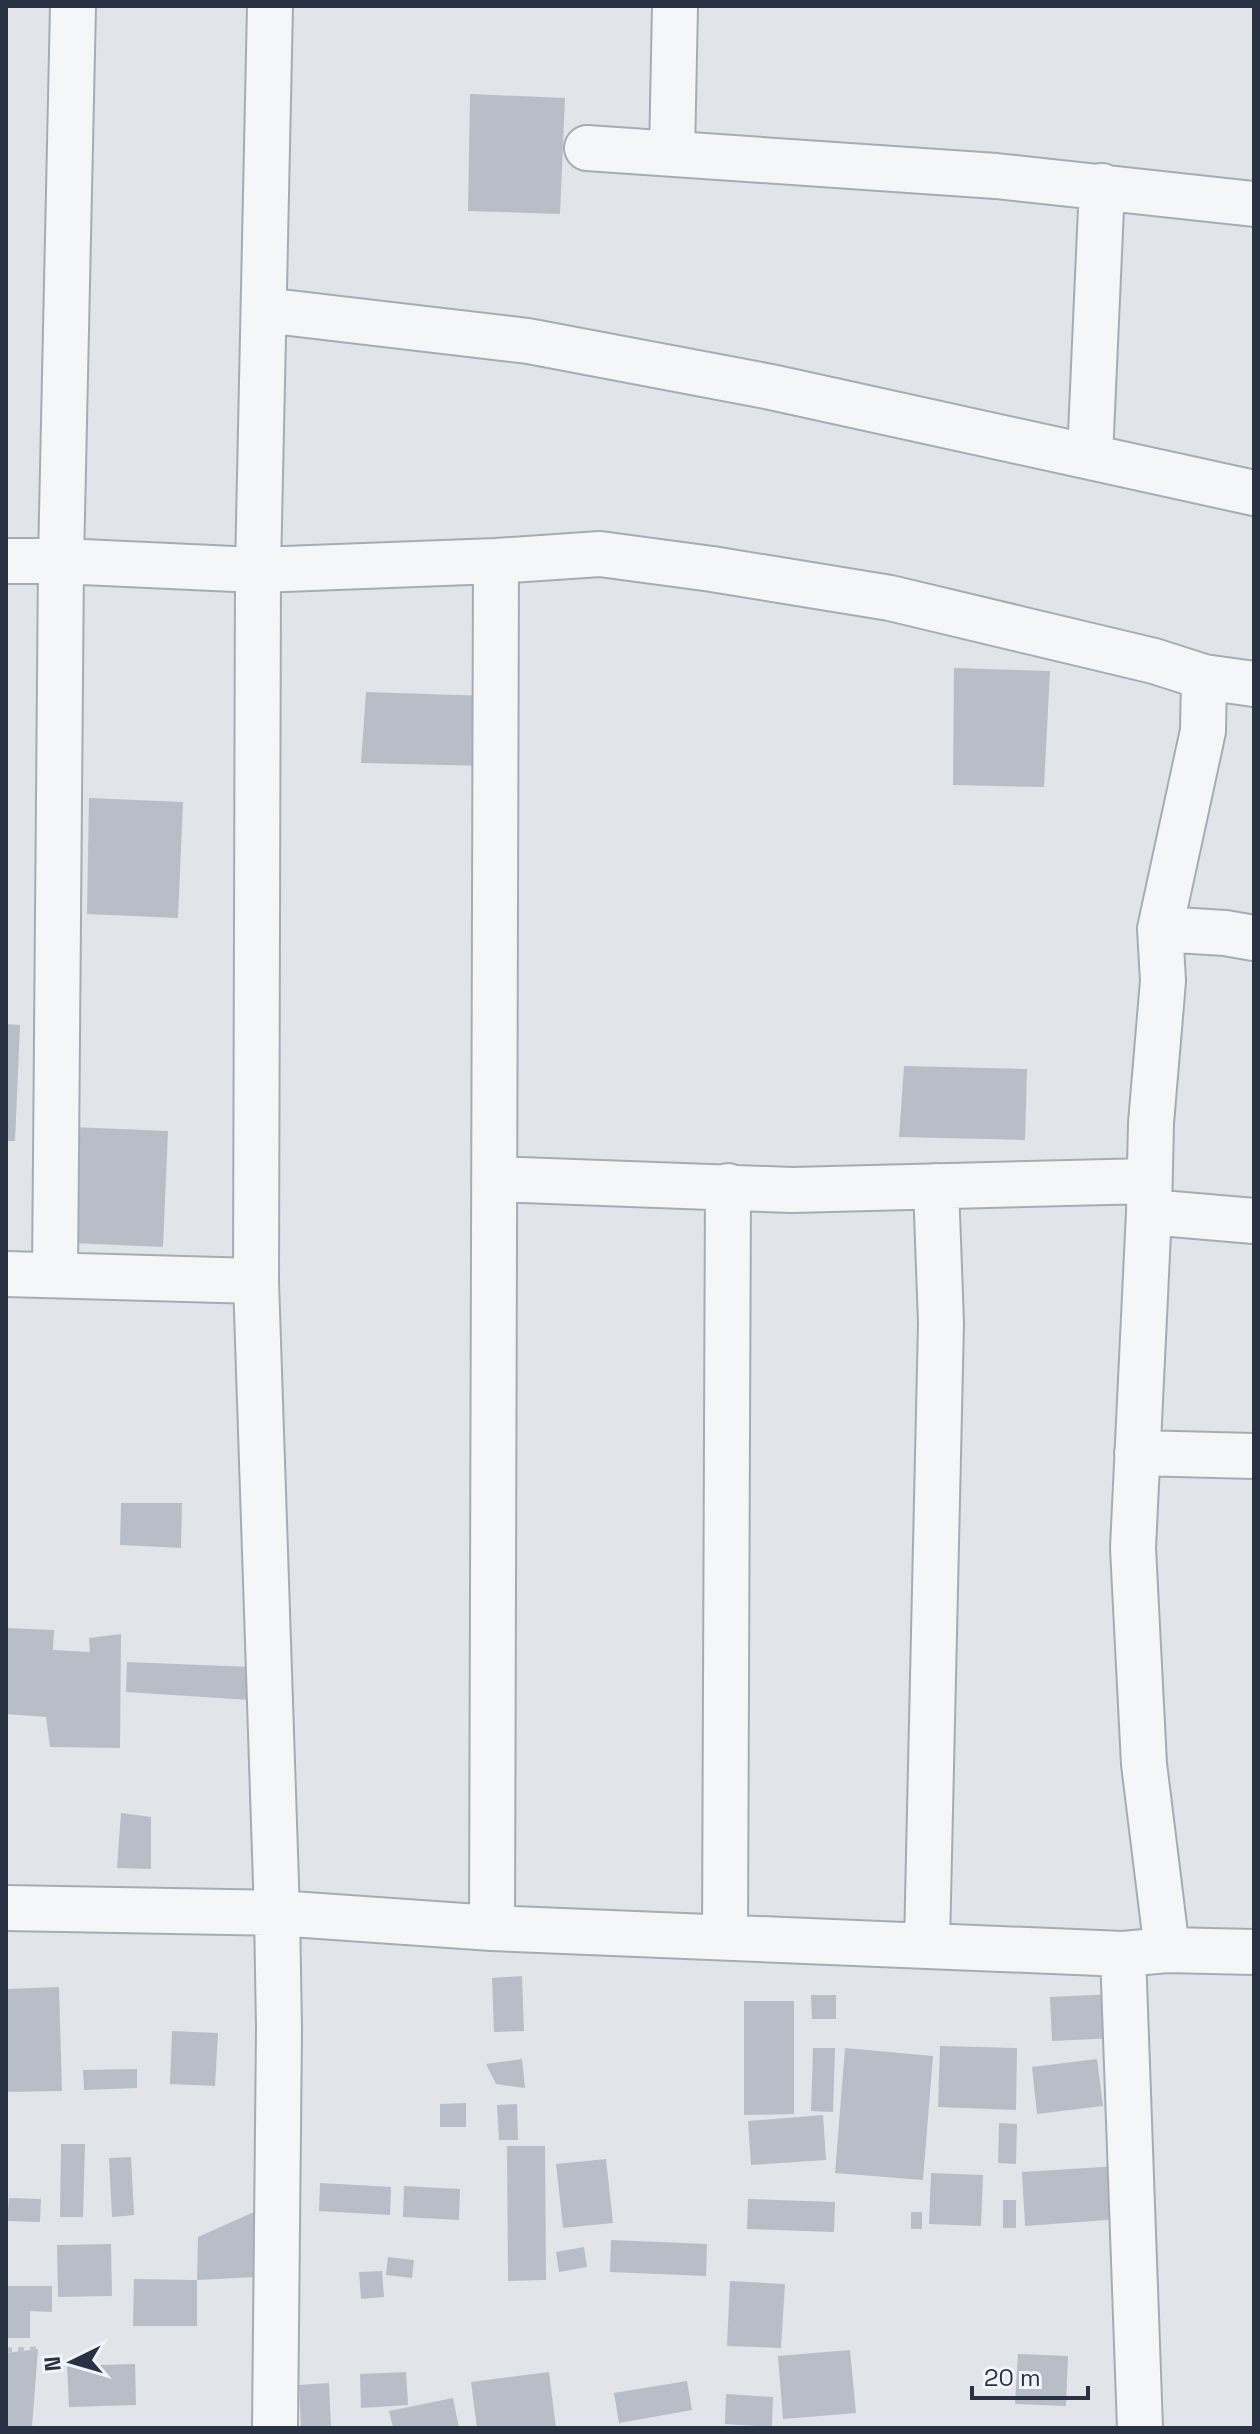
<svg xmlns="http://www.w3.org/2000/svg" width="1260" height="2434" viewBox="0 0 1260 2434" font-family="'Space Grotesk',sans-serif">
<rect width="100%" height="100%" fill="#e1e5ea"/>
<path fill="#b8bec8" d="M470,94L565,98L560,214L468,211Z
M954,668L1050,671L1044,787L953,785Z
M366,692L489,696L488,766L361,763Z
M89,798L183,802L178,918L87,914Z
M6,1024L20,1025L15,1141H6Z
M904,1066L1027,1069L1025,1140L899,1137Z
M73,1127L168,1131L163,1247L72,1243Z
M121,1503H182L181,1548L120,1545Z
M6,1628L54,1630L53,1650L90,1652L89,1638L121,1634L120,1748L50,1747L46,1717L6,1714Z
M127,1662L251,1667L250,1700L126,1692Z
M121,1813L151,1817V1869L117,1868Z
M522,1976L524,2031L494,2032L492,1978Z
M59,1987L62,2091L6,2092V1989Z
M1116,1994L1117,2038L1052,2041L1050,1997Z
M811,1995H836V2019H812Z
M744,2001H794V2114L744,2115Z
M172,2031L218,2033L215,2086L170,2084Z
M940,2046L1017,2048L1016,2110L938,2107Z
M813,2048H835L833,2112L811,2111Z
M845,2048L933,2056L923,2180L835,2173Z
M522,2059L525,2088L496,2084L486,2064Z
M1097,2059L1103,2106L1037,2114L1032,2067Z
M137,2069V2088L84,2090L83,2070Z
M466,2103V2127H440V2104Z
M517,2104L518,2140H499L497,2105Z
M823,2115L826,2160L751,2165L748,2121Z
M999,2123L1017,2124L1016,2164L998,2163Z
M61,2144H85L83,2217H60Z
M507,2146H545L546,2280L508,2281Z
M131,2157L134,2215L112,2217L109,2158Z
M606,2159L613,2223L563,2228L556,2164Z
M1118,2166L1121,2219L1025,2226L1022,2172Z
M931,2173L983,2175L981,2226L929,2224Z
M320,2183L391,2187L390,2215L319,2211Z
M404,2186L460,2189L459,2220L403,2217Z
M9,2198L41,2199L40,2222L7,2221Z
M748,2199L835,2202L834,2232L747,2229Z
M1003,2200H1016V2228H1003Z
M254,2212L255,2277L197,2280L198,2237Z
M911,2212H922V2229H911Z
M611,2240L707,2244L706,2276L610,2272Z
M111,2244L112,2296L58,2297L57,2245Z
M584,2247L587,2267L559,2272L556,2252Z
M388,2257L414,2260L412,2278L386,2275Z
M382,2271L384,2297L361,2299L359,2272Z
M134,2279L197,2280V2326H133Z
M730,2281L785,2284L781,2348L727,2346Z
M6,2286H52V2312L30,2311V2338H6Z
M38,2349L32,2427H6V2353Z
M850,2350L856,2413L783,2419L778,2356Z
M1018,2354L1068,2356L1066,2406L1015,2404Z
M135,2364L136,2405L69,2407L67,2366Z
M406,2372L408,2405L361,2408L360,2374Z
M549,2372L556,2428H477L471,2382Z
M687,2381L692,2410L619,2423L614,2393Z
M329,2383L331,2428H301L299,2385Z
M726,2394L773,2397L772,2427L725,2424Z
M453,2398L459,2428H393L389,2411Z"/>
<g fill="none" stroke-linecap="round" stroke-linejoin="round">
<defs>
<path id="minor" d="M270,6L258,570L256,1281L277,1913L279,2028L275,2428
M587,148L996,176L1254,204
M672,154L675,6
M264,310L528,341L771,387L1254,493
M1090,456L1102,186
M6,561H61L258,570L496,561L600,554L712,569L890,598L1154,661L1204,677L1254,684
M1160,929L1225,933L1254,938
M495,1179L792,1190L1149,1181
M1149,1212L1254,1221
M6,1274L256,1281
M55,1275L61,561L73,6
M1137,1453L1254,1456
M6,1908L277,1913L492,1928L1123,1954L1167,1950L1254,1952
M492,1928L496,561
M725,1937L728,1186
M927,1944L941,1323L936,1186
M1167,1950L1144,1764L1133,1548L1149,1212L1151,1123L1163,981L1160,929L1203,731L1204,677
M1123,1954L1140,2428"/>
</defs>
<use href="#minor" stroke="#a6acb5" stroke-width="48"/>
<path stroke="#bfc3c9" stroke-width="5" stroke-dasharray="6 6" stroke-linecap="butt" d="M6,2350L38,2349"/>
<use href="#minor" stroke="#f4f6f8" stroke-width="44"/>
</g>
<rect width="1260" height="2434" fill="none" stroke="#283243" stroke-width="16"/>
<g transform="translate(72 2362) rotate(265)" stroke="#f1f4f8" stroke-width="6" paint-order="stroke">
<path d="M0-6L14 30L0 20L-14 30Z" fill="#283243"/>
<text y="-12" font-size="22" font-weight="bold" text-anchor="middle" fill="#283243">N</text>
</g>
<path d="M972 2386v12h116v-12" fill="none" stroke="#283243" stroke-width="4"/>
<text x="984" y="2386" font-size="24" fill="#283243" stroke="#f1f4f8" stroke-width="6" paint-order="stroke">20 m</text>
</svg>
